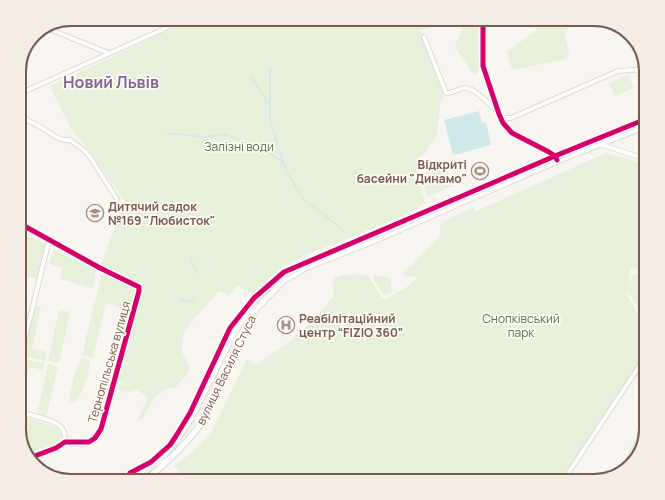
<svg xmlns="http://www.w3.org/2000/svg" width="665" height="500" viewBox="0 0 665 500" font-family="Manrope,sans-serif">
<rect width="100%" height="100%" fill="#f9f5f0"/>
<path fill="#e7f0db" d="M189,19H452L420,30L445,91L440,105L437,136L430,144L425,153L419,157L417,175L425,202L410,213L304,256L282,267L271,277L254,296L238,285L228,296L222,291L218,292L189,325L183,335L182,352L189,365V372L175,388C156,389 152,402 144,417L141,420H138L147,399L145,395L137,390C129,392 122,395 117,387L119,384L128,386L118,381L143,288L100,266L125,202L91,153L72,130L50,86L179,25Z
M463,19H478L479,71L475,75L470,70L466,62L455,48C457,38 464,30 463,19Z
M540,19H572L565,35L569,54L566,59L512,70L507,52L535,31Z
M628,75L634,88L615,96L609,83Z
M606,153L644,164L641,172L646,185V198L644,200L646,201V269L640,267L637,269L630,268L629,286L633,274H638L646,282V313C639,308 631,300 629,291L628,297L638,313L646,317V383L636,376L565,481H180L183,476L174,466L192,452L212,431L247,359L256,365L290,341L315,318L334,296L333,278C345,273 355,274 368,275L381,297L386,299L410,285L419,275C414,277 408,279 403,273L405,270L413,264L417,259L441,235L440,225L442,222L472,208L475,207L474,212Z
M445,164L454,185L428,197L419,176Z
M19,230L45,244L37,279L19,275Z
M53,249L96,270L93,288L60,279L62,268L49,264Z
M102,273L137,289L131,310L106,303L93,358L82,355Z
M375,274C381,278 387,275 391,278V285L393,291L387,295L382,293L372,277Z
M35,305L41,307L32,349L47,352L45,361L23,356Z
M59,310L70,312L59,363L48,361Z
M81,358L89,360C92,371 81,394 75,403H73L69,400L74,375Z
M23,359L44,363L43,370L29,367L19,408V372Z
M48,364L58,367L46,418L37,415Z
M19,414L55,427C61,431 65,437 59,443L37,450L31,454L23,439L24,438L21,425H19Z
M646,420C646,429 640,454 635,461C630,468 616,476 608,478L624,461L638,434Z"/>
<path fill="#d0e8ea" d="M479,111L482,123L486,122L491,145L453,155L444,120Z"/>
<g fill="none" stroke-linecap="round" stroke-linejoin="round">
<path stroke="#d0e8ea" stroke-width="1.5" d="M270,68V120L286,171L305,201L327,217L346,233
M252,78L269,105
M167,133L204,137L224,134L265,151L283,162
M190,258L197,273
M181,299L187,302L195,298"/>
<defs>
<path id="minor" d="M160,19L166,28
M483,19V66L499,114L503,123L512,133L549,152L555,156L557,161
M47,28L108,53
M424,37L446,93C454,94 458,88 465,88C476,88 491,106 498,113
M19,94L166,28L180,19
M19,116C28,121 36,124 44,129C53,135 59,141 70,140L85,151L90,157L117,199
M501,118H511L618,71L646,69
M599,144L646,159
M19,223L100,268L139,287V291L101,429L95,438L89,442H65L56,448L32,457
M19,363L49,240
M19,412C29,415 54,419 61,427C64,430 65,437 65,442
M563,481L646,356"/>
<path id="secondary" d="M124,481L145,471L161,459L173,446L191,418L239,324L256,309L282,282L307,267L371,242L557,161L646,126
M144,481C168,462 188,443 205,418L255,311"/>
</defs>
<use href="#minor" stroke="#d7d1cb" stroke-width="5.5"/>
<use href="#secondary" stroke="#d9d2cb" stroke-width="7"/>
<use href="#minor" stroke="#fefefd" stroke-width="4"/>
<use href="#secondary" stroke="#fefefd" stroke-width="5.5"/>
<path stroke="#e6e3e7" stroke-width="1" d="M132,481C157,466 178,448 193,423C219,380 231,329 268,293C302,260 350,249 393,231C477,194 560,157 646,124"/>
<defs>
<path id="cycleway" d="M483,19V66L499,114L503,123L512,133L549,152L555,156L557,160
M19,223L100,268L139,287V291L101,429L95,438L89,442H65L56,448L32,457
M124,481L132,477L130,473L151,462L170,445L176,436L190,413L230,328L254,298L284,272L462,196L555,156L646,119"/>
</defs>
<use href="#cycleway" stroke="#fffaf3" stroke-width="8"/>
<use href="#cycleway" stroke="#d6006c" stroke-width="5"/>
</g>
<defs>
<symbol id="stadium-ring" viewBox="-11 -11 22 22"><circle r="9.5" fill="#fffaf3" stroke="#a69286" stroke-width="1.5"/><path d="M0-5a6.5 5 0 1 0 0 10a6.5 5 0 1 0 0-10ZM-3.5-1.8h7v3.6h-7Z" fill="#a69286"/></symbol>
<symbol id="school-ring" viewBox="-11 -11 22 22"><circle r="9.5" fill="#fffaf3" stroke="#a69286" stroke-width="1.5"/><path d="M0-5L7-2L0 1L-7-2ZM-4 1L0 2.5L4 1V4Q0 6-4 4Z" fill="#a69286"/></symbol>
<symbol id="hospital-ring" viewBox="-11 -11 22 22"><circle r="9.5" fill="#fffaf3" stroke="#a69286" stroke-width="1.5"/><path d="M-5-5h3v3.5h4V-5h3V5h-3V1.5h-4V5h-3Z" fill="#a69286"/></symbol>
</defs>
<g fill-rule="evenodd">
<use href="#stadium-ring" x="470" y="161" width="20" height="20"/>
<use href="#school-ring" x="85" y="203" width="20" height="20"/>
<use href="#hospital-ring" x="276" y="315" width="20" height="20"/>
</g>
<g text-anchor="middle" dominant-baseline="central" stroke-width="3.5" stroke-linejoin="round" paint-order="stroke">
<g font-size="12" fill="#537a41" stroke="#fffaf3">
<text x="239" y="146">Залізні води</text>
<text x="521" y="318">Снопківський<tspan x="521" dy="14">парк</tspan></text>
</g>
<g font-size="12" font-weight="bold" fill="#7a5c4d" stroke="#fffaf3" text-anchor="start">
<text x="467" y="164" text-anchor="end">Відкриті<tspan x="467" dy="14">басейни "Динамо"</tspan></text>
<text x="108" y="206">Дитячий садок<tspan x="108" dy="14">№169 "Любисток"</tspan></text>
<text x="299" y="318">Реабілітаційний<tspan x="299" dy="14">центр “FIZIO 360”</tspan></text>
</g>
<g font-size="12" fill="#7a5c4d" stroke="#fffaf3">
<text transform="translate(109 362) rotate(-74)">Тернопільська вулиця</text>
<text transform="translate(226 370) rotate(-64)">вулиця Василя Стуса</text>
</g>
<g font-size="16" font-weight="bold" fill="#846695" stroke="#fffaf3">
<text x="111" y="82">Новий Львів</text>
</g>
</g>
<path d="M0 0H665V500H0ZM71 26H594A45 45 0 0 1 639 71V429A45 45 0 0 1 594 474H71A45 45 0 0 1 26 429V71A45 45 0 0 1 71 26Z" fill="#f4ede6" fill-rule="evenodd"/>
<path fill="none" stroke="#7a5c4d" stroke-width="2" d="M71 26H594A45 45 0 0 1 639 71V429A45 45 0 0 1 594 474H71A45 45 0 0 1 26 429V71A45 45 0 0 1 71 26Z"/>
</svg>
